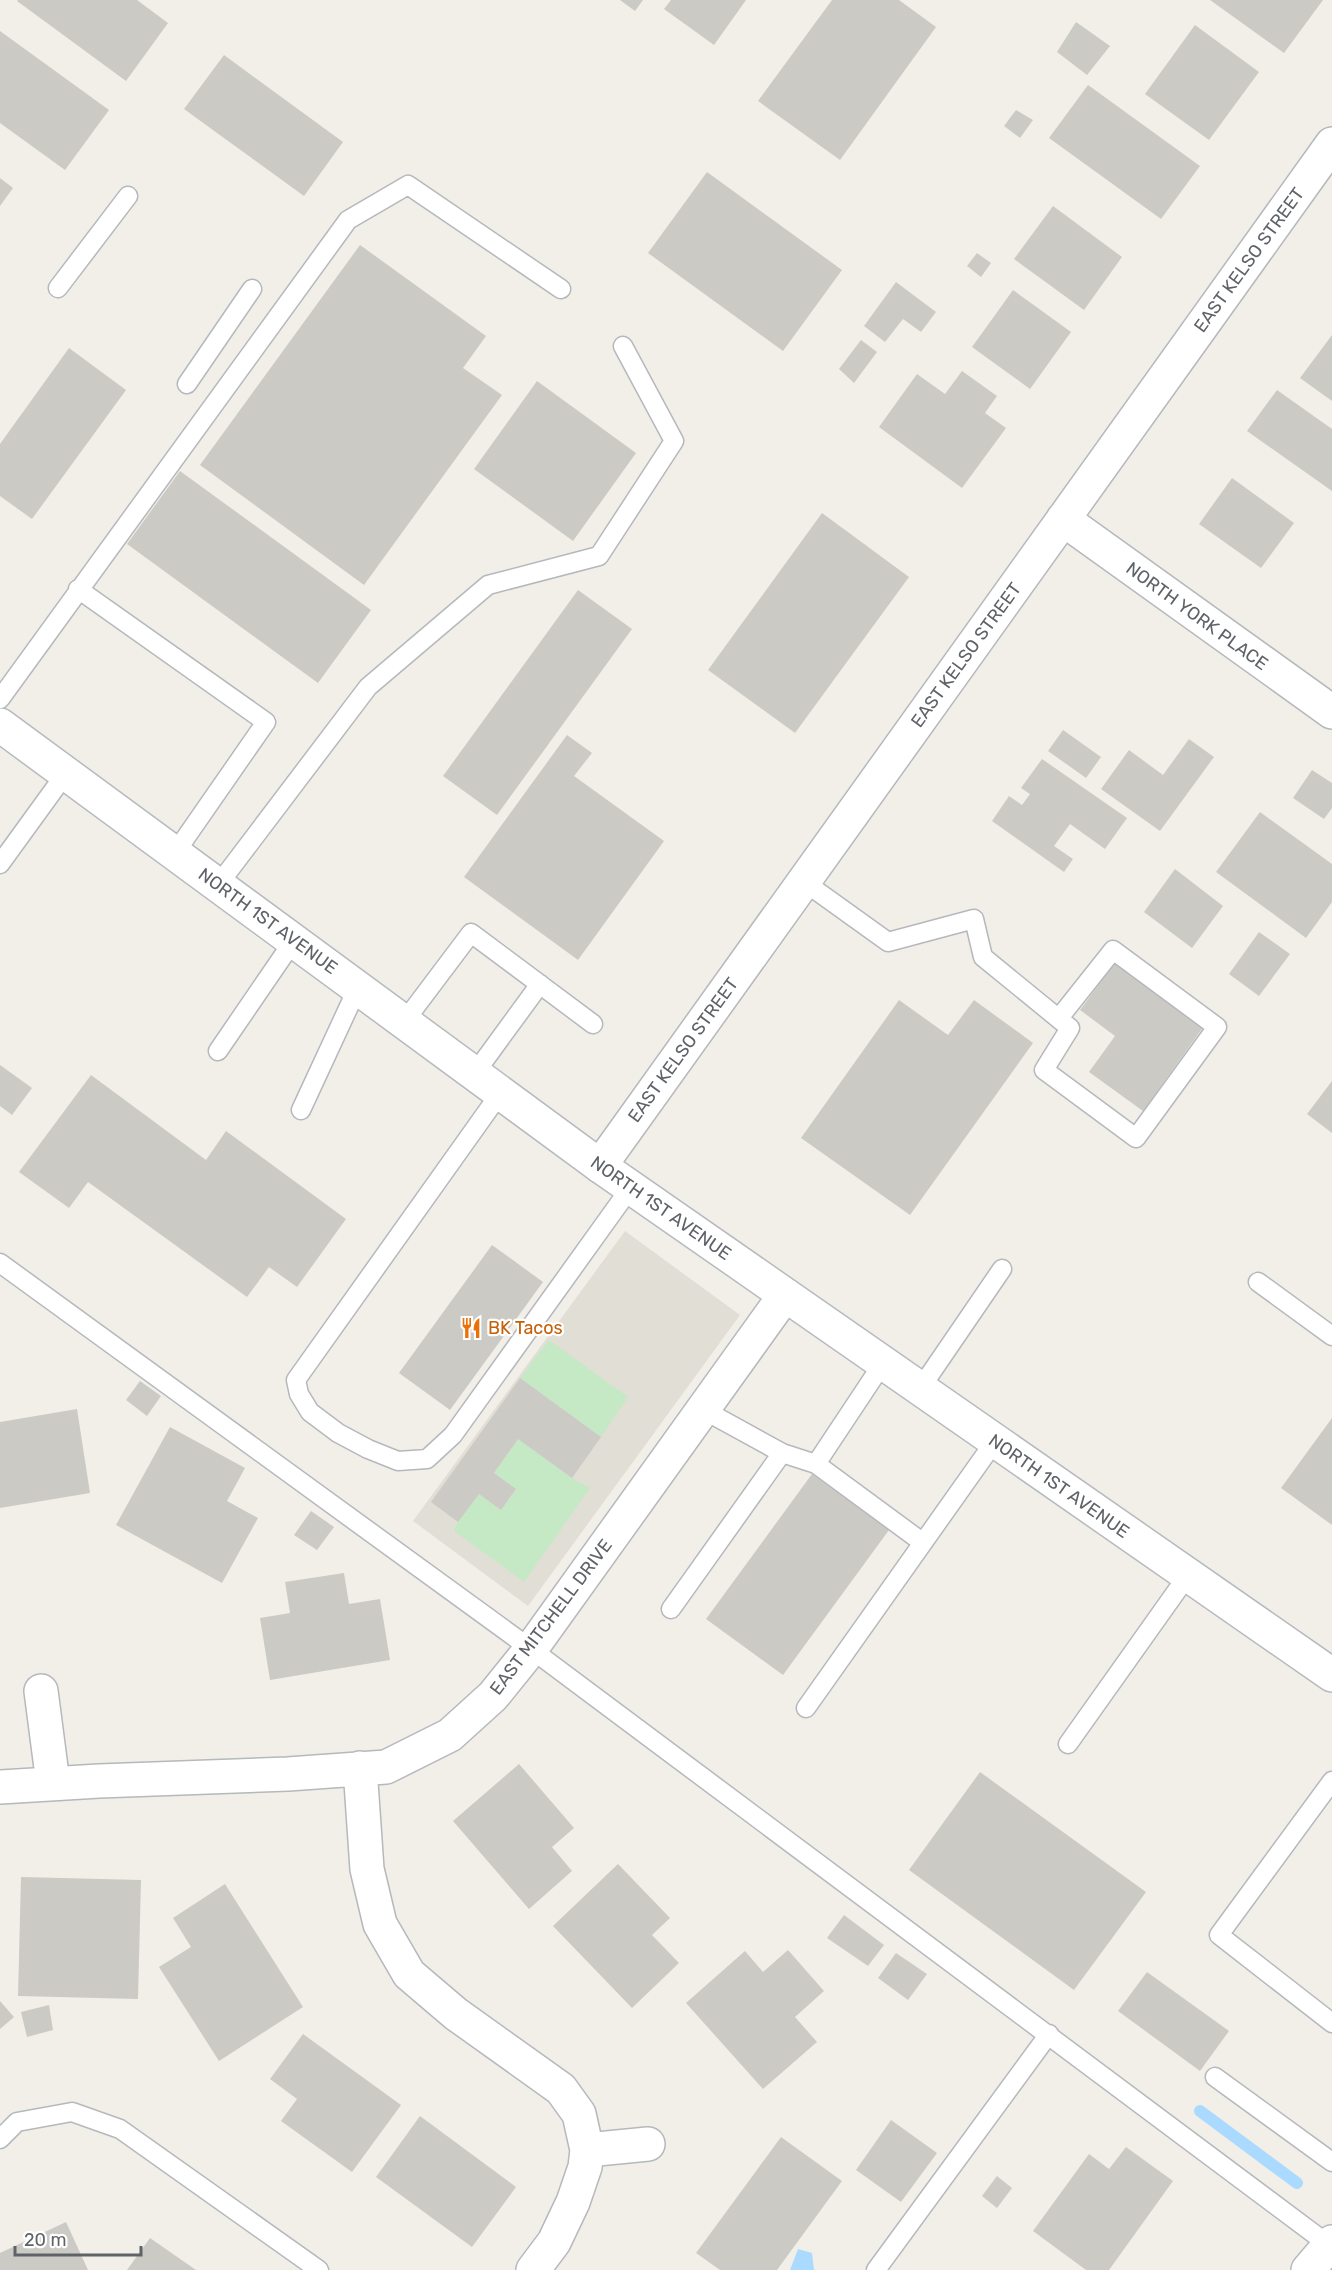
<svg xmlns="http://www.w3.org/2000/svg" width="1332" height="2270" viewBox="0 0 1332 2270" font-family="Rubik,sans-serif">
<rect width="100%" height="100%" fill="#f1efe8"/>
<path fill="#e1ded6" d="M625,1231L740,1315L528,1606L413,1521Z"/>
<path fill="#c5e8c5" d="M549,1340L628,1397L601,1437L520,1378Z
M518,1439L572,1478L590,1488L524,1582L454,1531L458,1522L479,1494L501,1510L516,1490L494,1473Z"/>
<path fill="#aadaff" d="M798,2249L812,2253L814,2270H790Z"/>
<g fill="none" stroke-linecap="round" stroke-linejoin="round">
<path stroke="#aadaff" stroke-width="12" d="M1200,2111L1297,2183"/>
</g>
<path fill="#cccac5" d="M18,0H137L168,23L126,81L17,1Z
M620,0H643L635,11Z
M671,0H746L714,45L664,9Z
M832,0H899L936,27L840,160L758,101Z
M1210,0H1323L1284,53Z
M1076,22L1110,46L1087,75L1057,52Z
M1195,25L1259,72L1209,140L1145,94Z
M0,31L109,110L65,170L0,123Z
M224,55L343,142L304,196L184,109Z
M1088,85L1200,166L1161,219L1049,138Z
M1016,110L1033,120L1020,138L1004,126Z
M707,172L842,270L783,351L648,253Z
M0,178L13,188L0,206Z
M1053,206L1122,257L1084,310L1014,259Z
M360,245L486,336L463,368L502,395L364,585L200,465Z
M977,253L991,263L981,277L967,266Z
M896,282L936,312L921,332L903,319L885,342L864,326Z
M1013,290L1071,332L1030,389L972,347Z
M1332,335V401L1300,378Z
M861,340L877,352L854,383L839,369Z
M69,348L126,390L32,519L0,496V444Z
M962,371L997,396L985,413L1006,428L962,488L879,427L917,374L945,394Z
M537,381L636,453L573,541L474,469Z
M1277,390L1332,429V491L1247,431Z
M180,471L371,610L318,683L127,544Z
M1232,478L1294,523L1261,568L1199,524Z
M822,513L909,577L795,733L708,670Z
M578,590L632,629L497,815L443,776Z
M1063,730L1101,757L1086,778L1048,751Z
M567,735L592,753L574,776L664,841L578,960L464,877Z
M1189,739L1214,757L1160,831L1101,789L1129,750L1163,775Z
M1042,759L1127,818L1105,849L1070,824L1054,846L1073,859L1064,872L992,821L1009,796L1022,805L1030,794L1021,788Z
M1312,770L1332,783V808L1324,819L1293,798Z
M1260,812L1332,864V902L1306,938L1216,872Z
M1175,869L1223,906L1192,948L1144,912Z
M1259,932L1290,954L1259,996L1229,974Z
M1116,961L1204,1026L1143,1111L1089,1072L1115,1036L1080,1010Z
M899,1000L948,1035L974,1000L1033,1043L910,1215L801,1138Z
M0,1065L32,1088L12,1115L0,1106Z
M91,1075L206,1160L226,1131L346,1219L297,1287L269,1267L247,1297L88,1182L69,1208L19,1172Z
M1332,1081V1133L1307,1114Z
M492,1245L543,1282L450,1410L399,1373Z
M520,1378L601,1437L572,1478L518,1439L494,1473L516,1489L501,1510L479,1494L458,1522L431,1502Z
M140,1381L161,1396L147,1416L126,1400Z
M77,1409L90,1493L0,1508V1422Z
M1332,1418V1525L1281,1488Z
M170,1427L245,1468L227,1501L258,1518L222,1583L116,1525Z
M812,1474L889,1530L783,1675L706,1619Z
M311,1511L334,1527L317,1550L294,1535Z
M344,1573L349,1604L380,1599L390,1660L270,1680L260,1618L290,1613L285,1582Z
M519,1764L574,1828L552,1847L572,1871L529,1909L453,1821Z
M980,1772L1146,1892L1074,1990L909,1870Z
M618,1864L670,1918L652,1935L679,1963L632,2008L553,1926Z
M21,1877L141,1880L138,1999L18,1996Z
M225,1884L303,2007L219,2061L159,1967L191,1947L173,1918Z
M844,1915L884,1945L868,1966L827,1938Z
M788,1950L824,1991L795,2017L817,2042L763,2089L686,2003L745,1951L763,1972Z
M896,1953L927,1974L908,2000L878,1978Z
M1147,1972L1229,2031L1200,2071L1118,2011Z
M0,2001L14,2017L0,2029Z
M49,2005L53,2030L27,2037L21,2012Z
M303,2034L401,2105L352,2172L281,2121L297,2099L270,2079Z
M420,2116L516,2187L472,2247L376,2177Z
M891,2120L937,2153L901,2202L856,2170Z
M781,2137L842,2181L777,2270H720L696,2253Z
M1126,2147L1173,2181L1109,2270H1086L1033,2231L1089,2154L1109,2169Z
M997,2176L1012,2188L997,2208L982,2196Z
M66,2222L88,2270H0V2253Z
M150,2238L196,2270H127Z"/>
<g fill="none" stroke-linecap="round" stroke-linejoin="round">
<defs>
<path id="lane" d="M58,288L128,196
M187,384L252,289
M78,589L266,722L175,853
M0,699L348,220L408,185L561,289
M0,864L66,773
M803,881L888,942L974,919L983,957L1070,1028L1044,1070L1136,1138L1217,1027L1113,950L1059,1018
M218,885L368,687L488,585L599,556L674,441L623,346
M404,1022L471,933L593,1024
M218,1051L294,940
M475,1073L540,984
M501,1092L296,1380L299,1394L310,1412L338,1433L368,1449L398,1461L427,1459L453,1435L631,1187
M301,1110L358,987
M0,1263L531,1649L1329,2245
M1258,1282L1332,1336
M920,1389L1002,1269
M702,1409L782,1453
M816,1464L922,1542
M671,1609L782,1453L816,1464L883,1363
M806,1708L995,1441
M1068,1744L1188,1575
M1332,1781L1219,1935L1332,2023
M1215,2077L1332,2162
M0,2139L17,2122L72,2112L120,2129L319,2270
M876,2270L1049,2034"/>
<path id="street" d="M1063,519L1332,712
M600,1166L1332,144
M41,1691L53,1783
M360,1768L367,1869L380,1924L409,1974L456,2014L561,2089L579,2114L587,2150L585,2167L573,2202L554,2242L533,2270
M0,1787L99,1781L288,1774L386,1767L450,1735L493,1696L531,1649L785,1295
M587,2150L648,2144"/>
<path id="secondary" d="M0,725L600,1166L1332,1675
M1308,2270L1332,2242"/>
</defs>
<use href="#lane" stroke="#b5b8bc" stroke-width="21"/>
<use href="#street" stroke="#b5b8bc" stroke-width="36"/>
<use href="#secondary" stroke="#b6babf" stroke-width="36"/>
<use href="#lane" stroke="#fff" stroke-width="18"/>
<use href="#street" stroke="#fff" stroke-width="33"/>
<use href="#secondary" stroke="#fff" stroke-width="33"/>
</g>
<defs>
<symbol id="restaurant-bare" viewBox="-9 -9 18 18"><path d="M-5-6h1v4h1v-4h1v4h1v-4h1v5L-1.5 .5V6h-2V.5L-5-1ZM5-6V6H3V1.5H1.5Q1.5-4 5-6Z" fill="#e8710a" stroke="#fff" stroke-width="2.5" paint-order="stroke"/></symbol>
</defs>
<g fill-rule="evenodd">
<use href="#restaurant-bare" x="456" y="1313" width="30" height="30"/>
</g>
<g text-anchor="middle" dominant-baseline="central" stroke-width="4.5" stroke-linejoin="round" paint-order="stroke">
<g font-size="18" fill="#5f6368" stroke="#fff">
<text transform="translate(1249 260) rotate(-54)">EAST KELSO STREET</text>
<text transform="translate(1197 616) rotate(36)">NORTH YORK PLACE</text>
<text transform="translate(966 655) rotate(-54)">EAST KELSO STREET</text>
<text transform="translate(268 921) rotate(36)">NORTH 1ST AVENUE</text>
<text transform="translate(683 1050) rotate(-54)">EAST KELSO STREET</text>
<text transform="translate(661 1208) rotate(35)">NORTH 1ST AVENUE</text>
<text transform="translate(1059 1486) rotate(35)">NORTH 1ST AVENUE</text>
<text transform="translate(551 1617) rotate(-53)">EAST MITCHELL DRIVE</text>
</g>
<g font-size="18" fill="#c56008" stroke="#fff" text-anchor="start">
<text x="488" y="1328">BK Tacos</text>
</g>
</g>
<path d="M15 2246v9h126v-9" fill="none" stroke="#5f6368" stroke-width="3"/>
<text x="24" y="2246" font-size="18" fill="#5f6368" stroke="#ffffff" stroke-width="4.5" paint-order="stroke">20 m</text>
</svg>
